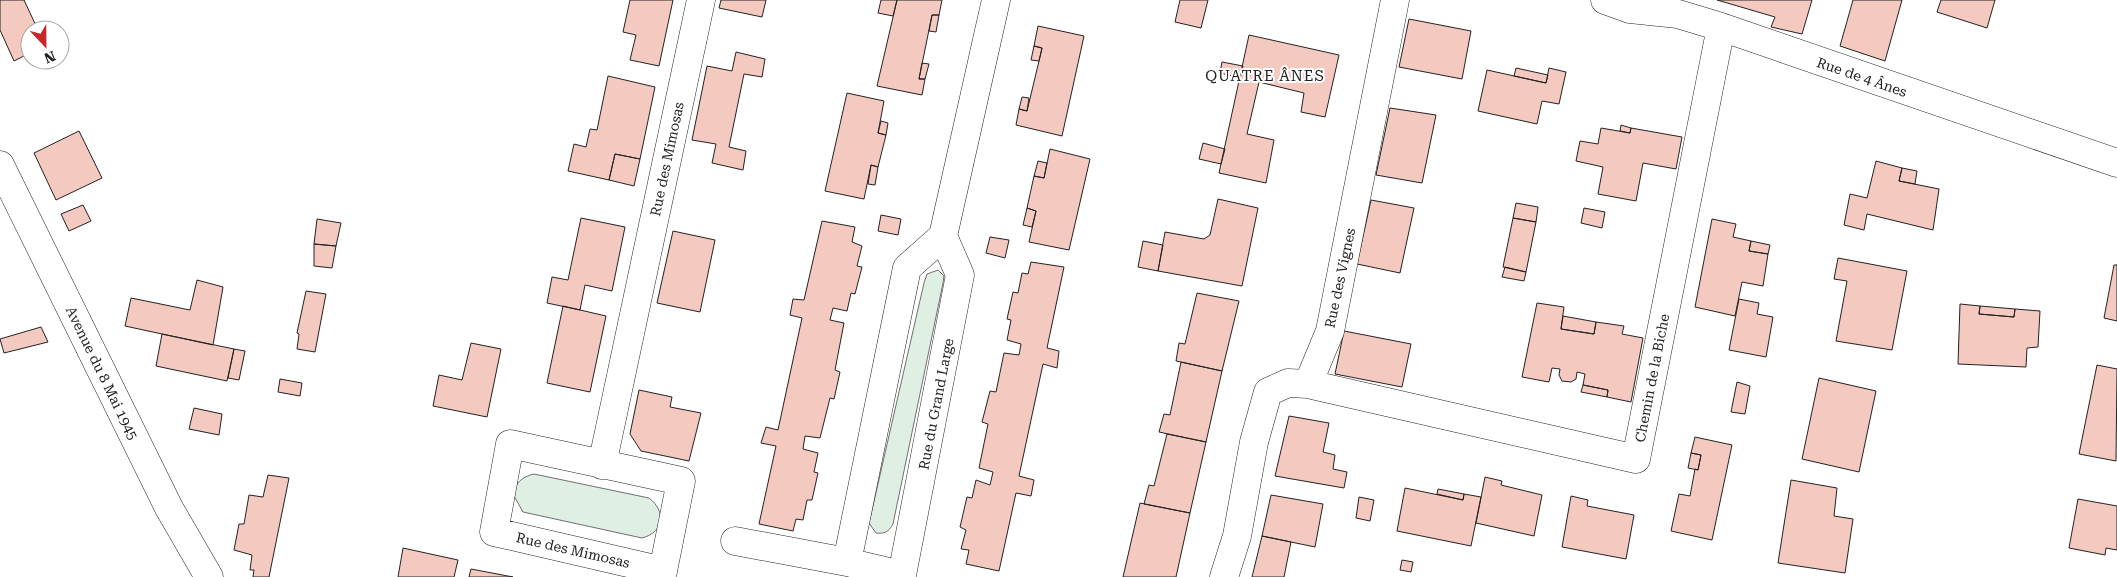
<svg xmlns="http://www.w3.org/2000/svg" width="2117" height="577" viewBox="0 0 2117 577" font-family="'Roboto Serif',serif">
<rect width="100%" height="100%" fill="#fff"/>
<path fill="#e0efe3" stroke="#6f6f6f" d="M938,270L944,276L943,283L893,524C889,532 884,534 876,533L869,523L924,283L927,274Z
M534,474L649,498C666,511 665,532 642,538L523,512L513,494C516,482 522,477 534,474Z"/>
<path fill="#f3c9c0" stroke="#222" d="M0,0H24L38,30H30V53L14,61L0,30Z
M630,0H673L659,66L630,60L636,35L623,32Z
M721,0H766L762,17L719,8Z
M881,0H897L893,16L878,13Z
M897,0H942L939,15H932L919,79H925L922,95L877,86Z
M1180,0H1208L1201,28L1175,22Z
M1717,0H1812L1802,34L1771,27L1775,17Z
M1853,0H1902L1885,61L1840,46Z
M1941,0H1995L1987,28L1937,12Z
M932,15H939L936,32L929,31Z
M1409,19L1471,31L1462,79L1399,67Z
M1038,26L1084,36L1062,136L1016,125L1019,109L1027,111L1039,61L1042,48L1034,46Z
M1249,35L1339,55L1325,117L1301,112L1304,93L1259,82L1247,134L1274,140L1266,183L1219,173Z
M1034,46L1042,48L1039,61L1031,60Z
M736,52L765,59L762,77L744,74L729,147L746,151L743,170L712,163L716,144L692,140L707,66L732,71Z
M1222,62L1243,66L1240,78L1220,73Z
M922,63L929,64L925,79H919Z
M1516,68L1548,75L1546,83L1514,76Z
M1549,68L1566,72L1559,104L1542,101L1537,124L1478,111L1487,70L1546,83Z
M608,76L655,87L640,159L615,154L609,180L568,171L574,144L586,147L590,129L597,130Z
M847,93L884,101L878,133L886,135L878,167L871,165L864,199L825,191Z
M1022,97L1029,98L1027,111L1019,109Z
M1390,108L1436,115L1422,183L1376,175Z
M881,121L888,123L886,135L878,133Z
M1621,125L1631,128L1630,133L1620,131Z
M1601,128L1630,133L1631,128L1682,137L1676,169L1643,163L1636,201L1598,194L1603,167L1576,161L1580,141L1598,144Z
M79,131L102,178L56,200L34,153Z
M1203,143L1225,149L1221,164L1199,159Z
M1050,149L1090,159L1069,250L1029,242L1036,211L1027,208L1034,176L1044,178Z
M615,154L640,159L634,186L609,180Z
M1038,161L1047,163L1044,178L1034,176Z
M1876,161L1902,168L1899,181L1939,189L1933,230L1867,214L1864,230L1844,225L1850,194L1867,198Z
M871,165L878,167L875,185L868,184Z
M1902,168L1917,171L1915,184L1899,181Z
M1218,199L1258,208L1242,286L1158,271L1165,232L1204,239L1210,235Z
M1371,200L1414,208L1400,273L1357,264Z
M1516,203L1538,207L1536,222L1513,218Z
M83,205L91,221L69,231L61,214Z
M1027,208L1036,211L1032,227L1023,225Z
M1584,208L1605,212L1602,228L1581,223Z
M881,215L901,219L898,235L878,231Z
M581,218L625,227L612,291L585,285L580,310L547,303L552,277L568,280Z
M1513,218L1536,222L1526,272L1503,267Z
M317,219L341,223L336,246L314,244Z
M1712,219L1736,224L1733,237L1751,241L1749,251L1768,254L1763,286L1742,282L1735,316L1695,307Z
M822,221L855,227L852,242L862,246L857,266L862,267L855,294L851,293L847,311L833,308L830,320L844,323L835,370L840,372L834,399L830,398L820,438L805,436L803,449L818,453L814,472L818,473L812,500H807L803,520L796,519L793,531L759,524L776,446L761,443L766,427L778,430L802,318L790,315L793,299L804,300Z
M673,231L715,240L700,312L657,303Z
M990,237L1009,240L1005,258L986,253Z
M1143,241L1163,245L1158,271L1138,267Z
M1751,241L1770,245L1768,254L1749,251Z
M314,244L336,246L332,268L314,266Z
M1838,258L1907,271L1892,350L1836,341L1847,281L1834,279Z
M1031,262L1064,267L1047,348L1059,351L1057,368L1043,364L1019,476L1034,480L1031,496L1016,493L999,571L966,564L969,550L961,549L966,530L960,527L967,497L972,498L976,480L990,485L993,472L979,468L988,424L982,422L990,391L996,392L1004,353L1019,355L1021,344L1007,340L1011,320L1007,319L1013,292L1018,293L1022,273L1028,274Z
M2114,265H2117V321L2104,318Z
M1505,267L1526,272L1524,281L1502,277Z
M197,280L223,287L213,345L125,326L131,298L190,310Z
M306,291L326,294L315,352L297,349L299,334L297,333Z
M1197,293L1239,301L1222,371L1176,361L1179,343L1185,344Z
M1739,299L1759,303L1757,314L1773,317L1766,357L1729,350Z
M1537,303L1564,307L1561,329L1594,334L1596,322L1624,326L1622,334L1643,338L1631,402L1607,397L1608,390L1583,385L1585,374L1577,372L1576,379L1571,382L1562,381L1559,375L1560,369L1552,368L1549,382L1522,377Z
M1960,304L1980,306L1979,314L2014,317L2015,309L2040,311L2038,347L2027,348L2026,367L1958,364Z
M563,306L606,316L590,392L547,383Z
M1980,306L2015,309L2014,317L1979,314Z
M1563,316L1596,322L1594,334L1561,329Z
M41,327L48,342L4,353L0,339Z
M1344,331L1411,344L1402,387L1335,374Z
M162,334L234,349L227,381L156,366Z
M471,343L501,349L487,417L433,406L439,375L462,380Z
M234,349L245,351L239,380L228,378Z
M1181,362L1222,371L1206,442L1159,432L1164,414L1170,415Z
M2097,365L2117,369L2116,461L2079,454Z
M1819,378L1876,391L1859,472L1802,459Z
M280,379L302,383L300,396L278,392Z
M1737,382L1750,386L1745,414L1731,412Z
M1583,385L1608,390L1607,397L1581,392Z
M639,390L672,397L670,407L701,413L689,461L641,451L630,434Z
M194,408L222,414L219,435L189,429Z
M1289,416L1329,423L1323,452L1335,455L1333,469L1347,472L1344,488L1275,476Z
M1167,434L1206,442L1190,513L1144,504L1149,485L1154,486Z
M1695,437L1732,445L1712,540L1671,531L1679,494L1690,496L1695,469L1698,470L1701,455L1691,453Z
M1691,453L1701,455L1698,470L1688,468Z
M268,475L289,478L269,577H253L254,570H250L252,555L234,550L239,524H244L249,495L263,497Z
M1485,477L1502,481L1501,485L1542,495L1534,536L1476,523Z
M1791,480L1837,488L1834,516L1853,519L1845,573L1778,563Z
M1405,488L1463,500L1464,494L1481,497L1471,546L1397,531Z
M1438,489L1464,494L1463,500L1437,494Z
M1271,495L1323,504L1315,547L1262,536Z
M1571,496L1588,500L1587,506L1634,515L1626,559L1562,547Z
M1359,497L1374,500L1370,521L1356,518Z
M2078,499L2117,506V550L2106,548L2105,555L2069,548Z
M1140,503L1190,513L1176,577H1123Z
M1262,536L1291,542L1284,577H1252Z
M403,548L458,560L454,577H398Z
M1402,560L1413,562L1411,572L1400,570Z
M471,569L513,577H469Z"/>
<g fill="none" stroke-linecap="round" stroke-linejoin="round">
<defs>
<path id="minor" d="M1605,0L1630,9L1678,14L1721,27L2117,163
M0,165L169,508L209,577
M943,236L960,275L902,575L847,562L907,268L943,236L996,0
M1308,384L1636,459L1721,27
M510,444L681,481L663,571L494,532Z
M602,465L701,0
M735,541L847,562
M1224,577L1237,536L1254,442L1268,392L1288,383L1308,384L1330,331L1395,0"/>
</defs>
<use href="#minor" stroke="#222" stroke-width="29"/>
<use href="#minor" stroke="#fff" stroke-width="28"/>
</g>
<g text-anchor="middle" dominant-baseline="central" stroke-width="4" stroke-linejoin="round" paint-order="stroke">
<g font-size="14" fill="#222" stroke="#fff">
<text transform="translate(1862 77) rotate(19)">Rue de 4 Ânes</text>
<text transform="translate(667 159) rotate(-78)">Rue des Mimosas</text>
<text transform="translate(1340 278) rotate(-78)">Rue des Vignes</text>
<text transform="translate(102 373) rotate(64)">Avenue du 8 Mai 1945</text>
<text transform="translate(1652 378) rotate(-79)">Chemin de la Biche</text>
<text transform="translate(936 404) rotate(-79)">Rue du Grand Large</text>
<text transform="translate(573 550) rotate(13)">Rue des Mimosas</text>
</g>
<g font-size="15" letter-spacing="1" fill="#222" stroke="#fff">
<text x="1265" y="76">QUATRE ÂNES</text>
</g>
</g>
<g transform="translate(45 45) rotate(158)"><circle r="24" fill="#ffffff" stroke="#a7a7a7"/>
<path d="M0-4L9 19L0 12L-9 19Z" fill="#c62828"/>
<text y="-8" font-size="14" font-weight="bold" text-anchor="middle" fill="#222222">N</text>
</g>
</svg>
